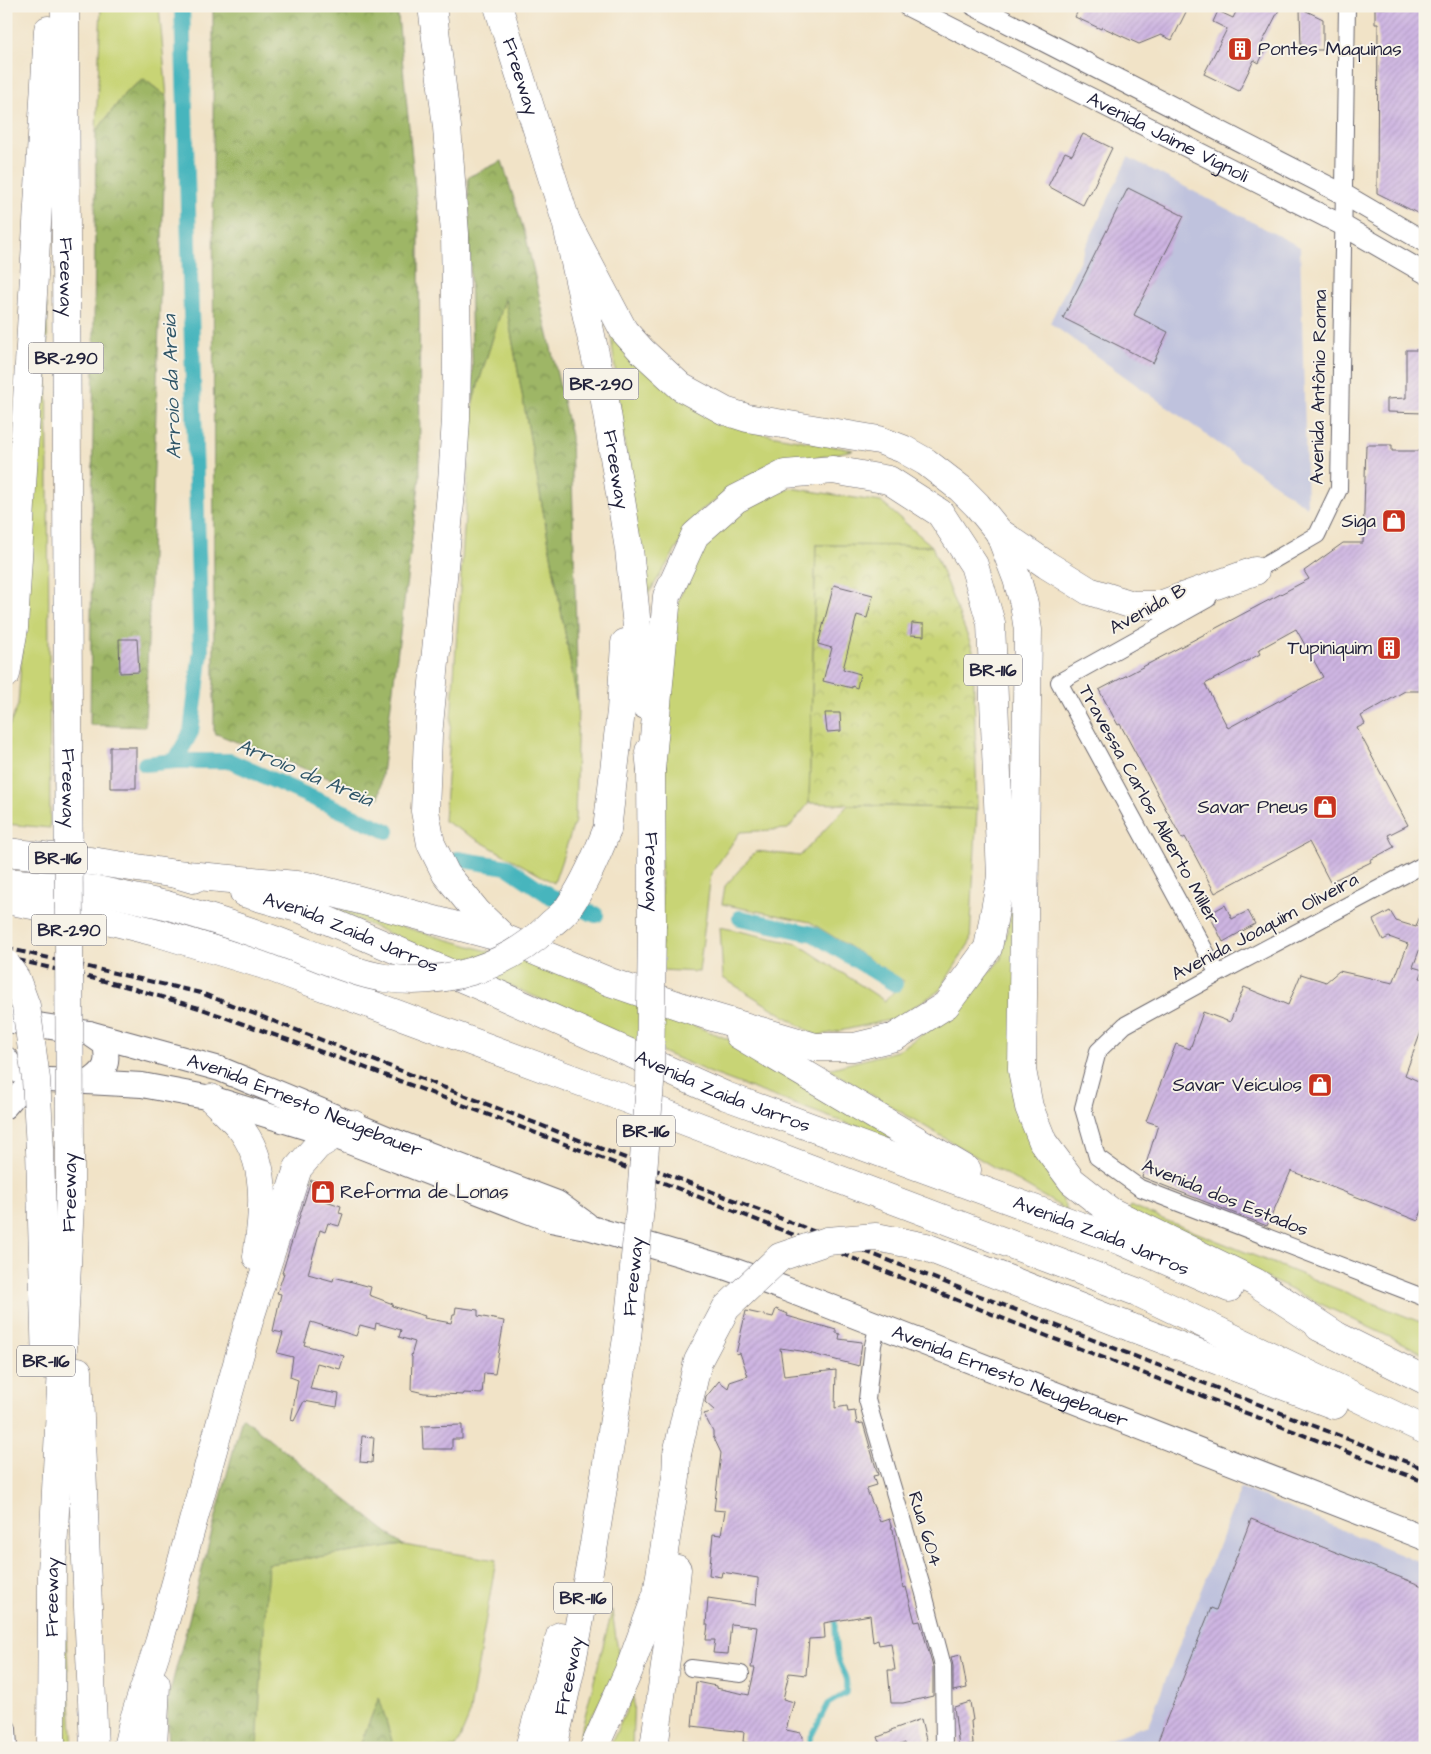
<svg xmlns="http://www.w3.org/2000/svg" width="1431" height="1754" viewBox="0 0 1431 1754" font-family="'Architects Daughter',sans-serif">
<defs>
<pattern id="forest-crowns" width="20" height="18" patternUnits="userSpaceOnUse" patternTransform="scale(1.25)"><rect width="20" height="18" fill="#9eb666"/><path d="M2 6a3 3 0 1 1 6 0M12 15a3 3 0 1 1 6 0" fill="none" stroke="#809455"/></pattern>
<pattern id="park-crowns" width="20" height="18" patternUnits="userSpaceOnUse" patternTransform="scale(1.25)"><rect width="20" height="18" fill="#c8d475"/><path d="M2 6a3 3 0 1 1 6 0M12 15a3 3 0 1 1 6 0" fill="none" stroke="#acb666"/></pattern>
<pattern id="building-hatch" width="6" height="6" patternUnits="userSpaceOnUse" patternTransform="scale(1.25)"><rect width="6" height="6" fill="#ceb5e2"/><path d="M-1 1l2-2M0 6l6-6M5 7l2-2" fill="none" stroke="#b19bc3"/></pattern>
</defs>
<rect width="100%" height="100%" fill="#f7f3e8"/>
<filter id="ink" filterUnits="userSpaceOnUse"><feTurbulence type="fractalNoise" baseFrequency=".02" numOctaves="2"/><feDisplacementMap in="SourceGraphic" scale="10" xChannelSelector="R" yChannelSelector="G"/><feConvolveMatrix kernelMatrix="1 2 1 2 8 2 1 2 1" color-interpolation-filters="sRGB"/></filter>
<filter id="wash" filterUnits="userSpaceOnUse"><feTurbulence type="fractalNoise" baseFrequency=".0096" numOctaves="4" result="noise"/><feDisplacementMap in="SourceGraphic" scale="20" xChannelSelector="R" yChannelSelector="G"/><feGaussianBlur stdDeviation="1.12" result="paint"/><feColorMatrix in="noise" values="0 0 0 0 0 0 0 0 0 0 0 0 0 0 0 0 0 1.4 0 .05"/><feComposite in="paint" operator="in"/></filter>
<g filter="url(#wash)">
<rect width="100%" height="100%" fill="#f1e3c7"/>
<path fill="#bfc2dd" d="M1128,157L1300,247L1307,507L1050,323Z
M1241,1488L1425,1564V1748H1086L1148,1725Z"/>
<path fill="#c8d475" stroke="#757b58" d="M101,6H159L167,97L144,79L126,92L96,132Z
M505,298L578,705L575,821L554,883L444,821L473,401Z
M47,304L50,828L6,824V734L18,705Z
M611,336L743,430L853,450L761,470L700,511L644,601Z
M791,488L881,502L932,546L816,545L809,803L788,829L740,832L711,874L699,972L661,970V767L675,608L703,544L743,508Z
M848,805L977,809L970,942L939,991L894,1019L817,1036L723,978L720,927L798,944L885,1001L904,981L810,922L722,904L725,886L756,851L800,856Z
M319,903L554,970L738,1043L918,1150L711,1073Z
M1013,904L1031,1140L1068,1211L828,1069L897,1051L952,1015L1001,959Z
M1130,1206L1425,1324V1354L1127,1211Z
M403,1545L496,1560L469,1717L456,1748H394L379,1698L359,1748H257L267,1564Z
M63,1593L73,1748H65Z
M612,1611L620,1665L579,1739Z
M634,1694L632,1748H609Z"/>
<path fill="url(#forest-crowns)" stroke="#606c50" d="M213,6H397L419,228L420,477L379,798L214,733Z
M144,79L167,97L145,727L90,725L96,132L126,92Z
M502,161L526,237L571,436L578,705L505,299L473,401L468,177Z
M242,1417L403,1545L268,1564L257,1748H169L167,1703Z
M379,1697L394,1748H359Z"/>
<path fill="url(#park-crowns)" stroke="#757b58" d="M816,545L932,546L973,650L977,809L809,803Z"/>
<g fill="none" stroke-linecap="round" stroke-linejoin="round">
<path stroke="#46b5bd" stroke-width="5" d="M809,1748L810,1739L828,1704L846,1693C849,1674 843,1675 838,1659C835,1646 835,1632 835,1618"/>
<path stroke="#46b5bd" stroke-width="16" d="M175,761L191,732L201,651L182,6
M145,764L175,761H230L387,831
M457,859L507,867L550,896L596,915
M740,918L813,934L895,984"/>
</g>
<g id="blocks">
<path fill="url(#building-hatch)" fill-rule="evenodd" d="M1080,6H1189L1172,40L1161,35L1139,44L1102,27L1101,29L1075,17Z
M1239,6H1281L1260,47L1265,50L1259,63L1254,60L1239,91L1204,74L1227,29L1213,22L1218,11L1233,18Z
M1300,8L1323,19V50H1301Z
M1375,8L1425,9V217L1377,193L1378,24H1375Z
M1083,134L1112,148L1090,194L1089,193L1083,205L1048,186L1065,152L1072,155Z
M1128,188L1184,216L1134,315L1168,332L1153,363L1063,318Z
M1406,350H1425V413L1387,412V399L1406,398Z
M1366,445H1392V451H1425V680H1420V691H1405L1361,716L1365,724L1357,728L1408,825L1388,835L1394,847L1370,860L1371,862L1330,882L1309,842L1215,893L1185,837L1182,839L1120,724L1118,725L1099,690L1309,579L1304,571L1343,543H1363ZM1296,629L1323,677L1228,728L1205,684L1260,654L1258,650Z
M834,585L873,595L867,618L857,615L843,669L860,674L857,688L852,686V688L823,681L832,648L818,644Z
M912,623L924,624V636L911,635Z
M119,639H137L139,672L120,673Z
M825,713H840L841,731L827,732Z
M110,747H136V788H110Z
M1225,905L1232,919L1248,911L1255,924L1223,942L1209,914Z
M1390,911L1396,921L1416,927L1421,913L1425,915V935L1413,967L1423,970L1420,978L1425,979V1021L1405,1075L1425,1084V1203L1418,1221L1291,1171L1267,1226L1142,1177L1158,1125L1146,1121L1176,1044L1190,1049L1203,1012L1230,1022L1244,987L1288,1005L1301,974L1326,982L1339,971L1393,983L1408,944L1389,937L1383,940L1373,920Z
M311,1180L320,1182L317,1198L341,1206L339,1213L343,1214L339,1226L328,1223L325,1232L320,1230L308,1274L333,1281L334,1277L371,1287L369,1295L393,1304L392,1306L425,1316L424,1318L451,1323L453,1314H455L456,1307L478,1310V1316L504,1321L495,1374L484,1373L482,1394L464,1393L463,1395L424,1393L411,1390L412,1357L411,1356L415,1342L399,1337L401,1330L376,1323L375,1329L360,1325L356,1336L311,1322L304,1345L344,1356L340,1369L317,1363L310,1389L339,1394L337,1407L304,1401L294,1421L291,1420L298,1380L290,1377L293,1357L277,1353L283,1333L273,1331L281,1294L277,1293L284,1273H282Z
M776,1309L788,1314L787,1316L836,1330V1333L840,1334L839,1339L862,1342L859,1366L801,1351L780,1348L784,1376L836,1370L835,1408L847,1406L848,1412L855,1411L857,1424L863,1423L878,1475L873,1476L876,1485L866,1488L880,1522L889,1519L892,1529H893L903,1588L906,1587L915,1622L920,1621L933,1667V1696L903,1703H891L888,1670H895L891,1643L879,1645L878,1640L873,1642L870,1615L824,1623L825,1638L809,1639L806,1675L789,1673L783,1699L794,1702L786,1730L801,1733V1735L803,1736L802,1748H770V1746L743,1742L744,1732L692,1726L696,1682L716,1686V1688L749,1695L755,1668H751L757,1627L731,1624L728,1654L713,1653L715,1640H706L708,1625H706L708,1598L756,1605L758,1581V1578L722,1572L721,1577L709,1575L713,1534L721,1535L725,1511L714,1510L721,1453L713,1436V1432L704,1414L715,1411L705,1402L706,1397L719,1381L728,1388L730,1382L748,1376L740,1353L736,1354L746,1311L773,1317Z
M462,1425V1439H452V1449H423L422,1426Z
M362,1436L374,1437L372,1463L360,1462Z
M1251,1519L1425,1587V1748H1155L1211,1608L1216,1610Z
M961,1655L967,1688L953,1691V1666L951,1657Z
M970,1702L973,1720L971,1721L973,1744L959,1747L954,1707Z
M921,1719L928,1748H906L905,1743L891,1748H882L878,1737L891,1732V1730Z"/>
</g>
</g>
<g filter="url(#ink)">
<use href="#blocks" fill-opacity="0" stroke="#6a666c" stroke-width="1"/>
<g fill="none" stroke-linecap="round" stroke-linejoin="round">
<defs>
<path id="minor" d="M1248,575L1317,535L1339,489L1347,6
M1208,599L1059,682L1218,974
M1425,864L1218,974L1125,1025L1098,1051L1083,1108L1097,1157L1140,1188L1425,1298
M878,1324L873,1345L867,1400L923,1590L943,1666L944,1748
M691,1668L741,1674"/>
<g id="tertiary">
<path id="s1" d="M908,6L1342,225L1425,273"/>
<path d="M975,6L1343,194L1425,242"/>
<path d="M6,1108L31,1079"/>
<path d="M6,1729L7,1748"/>
</g>
<g id="secondary">
<path id="s2" d="M6,1020L89,1033L220,1069L394,1141L557,1203L586,1224"/>
<path d="M89,1033L105,1044C109,1064 106,1071 89,1082"/>
<path id="s3" d="M6,1059L9,1064L31,1079L142,1085L211,1098L334,1136L551,1220L591,1228L727,1268L783,1288L1425,1538"/>
</g>
<g id="motorway">
<path id="s4" d="M65,6L68,710"/>
<path d="M432,6L447,127L455,234L457,355L456,419L452,482L428,736L425,811L431,844L446,874L477,912L503,937"/>
<path id="s5" d="M498,6L566,221L604,395L629,549L645,705"/>
<path d="M566,221L624,331L642,351L681,387L725,411L747,418L879,440L903,449L926,462L961,489L977,505L999,532L1017,579L1024,604L1028,630L1022,1070L1029,1107L1043,1142L1072,1181L1110,1211L1255,1282L1334,1334"/>
<path d="M999,532L1047,565L1089,591L1133,605H1160L1255,571"/>
<path d="M6,674L14,628L48,30"/>
<path id="s6" d="M649,751L651,770L652,924"/>
<path d="M607,830L621,711L625,643"/>
<path d="M6,852L98,862L176,874L193,879"/>
<path d="M176,874L307,886L506,939L610,982L706,1015L815,1047H854L895,1037L946,1005L988,948L1001,877L991,623L974,565L940,513L889,480L833,470L785,474L736,499L695,535L667,596L651,770"/>
<path d="M6,882L97,890L166,905"/>
<path id="s7" d="M244,893L301,909L487,989L726,1096L1121,1241L1229,1288"/>
<path d="M6,900L95,917L159,933L264,965L608,1092L1137,1292L1425,1430"/>
<path d="M739,1035L967,1170"/>
<path d="M211,1098C220,1107 230,1116 238,1125C270,1163 263,1212 257,1257"/>
<path d="M40,1149L46,1365"/>
<path d="M1130,1327L1334,1405"/>
<path d="M1319,1327L1425,1380"/>
<path d="M78,1371L94,1748"/>
<path id="s8" d="M51,1748L52,1573L70,1203V1150"/>
<path d="M127,1748L133,1722L159,1643L249,1321L298,1168L317,1146L353,1124"/>
<path d="M153,1748L156,1684"/>
<path d="M529,1748L560,1636"/>
<path id="s9" d="M553,1748L571,1667L594,1544L627,1338"/>
<path d="M594,1748L629,1670L657,1594L676,1477L677,1454"/>
<path d="M654,1748L674,1599L677,1569"/>
</g>
</defs>
<use href="#minor" stroke="#6a666c" stroke-width="18"/>
<use href="#tertiary" stroke="#6a666c" stroke-width="22"/>
<use href="#secondary" stroke="#6a666c" stroke-width="26"/>
<use href="#motorway" stroke="#6a666c" stroke-width="29"/>
<use href="#minor" stroke="#fff" stroke-width="16"/>
<use href="#tertiary" stroke="#fff" stroke-width="20"/>
<use href="#secondary" stroke="#fff" stroke-width="24"/>
<use href="#motorway" stroke="#fff" stroke-width="28"/>
<path stroke="#22223b" stroke-width="4" stroke-dasharray="8 4" stroke-linecap="butt" d="M6,948L201,993L1425,1469
M6,957L128,987L199,1008L358,1065L604,1159L1047,1336L1425,1482"/>
<defs>
<g id="motorway-bridge">
<path id="s10" d="M68,710L70,1150"/>
<path d="M166,905C206,917 246,929 285,944C314,955 355,974 385,978C444,986 506,968 549,926C555,920 563,915 568,908C585,883 596,857 607,830"/>
<path d="M6,964L16,979L26,1006L36,1079L40,1149"/>
<path id="s11" d="M627,1338L641,1197L650,1084L652,924"/>
<path d="M677,1454L698,1361L726,1308L780,1257L827,1241L876,1237L926,1247L1130,1327"/>
</g>
</defs>
<use href="#motorway-bridge" stroke="#6a666c" stroke-width="29" stroke-linecap="butt"/>
<use href="#motorway-bridge" stroke="#fff" stroke-width="28"/>
</g>
</g>
<defs>
<symbol id="building-square" viewBox="-11 -11 22 22"><rect x="-9" y="-9" width="18" height="18" rx="4" fill="#c8321e" stroke="#f7f3e8"/><path d="M-4-6H4V6H1V3H-1V6H-4ZM-2.5-4.3h1.7v1.8h-1.7ZM.8-4.3h1.7v1.8H.8ZM-2.5-1h1.7V.8h-1.7ZM.8-1h1.7V.8H.8Z" fill="#fff"/></symbol>
<symbol id="shop-square" viewBox="-11 -11 22 22"><rect x="-9" y="-9" width="18" height="18" rx="4" fill="#c8321e" stroke="#f7f3e8"/><path d="M-5-2.5h2.3a2.7 3.5 0 0 1 5.4 0H5L5.5 6h-11ZM-1.5-2.5h3a1.5 2.3 0 0 0-3 0Z" fill="#fff"/></symbol>
</defs>
<g fill-rule="evenodd">
<use href="#building-square" x="1226" y="35" width="28" height="28"/>
<use href="#shop-square" x="1380" y="507" width="28" height="28"/>
<use href="#building-square" x="1375" y="634" width="28" height="28"/>
<use href="#shop-square" x="1311" y="793" width="28" height="28"/>
<use href="#shop-square" x="1306" y="1071" width="28" height="28"/>
<use href="#shop-square" x="309" y="1178" width="28" height="28"/>
</g>
<g text-anchor="middle" dominant-baseline="central" stroke-width="4" stroke-linejoin="round" paint-order="stroke">
<g fill="#f7f3e8" stroke="#62616f" stroke-width="1">
<rect x="28.5" y="342.5" width="75" height="31" rx="4"/>
<rect x="563.5" y="368.5" width="75" height="31" rx="4"/>
<rect x="964" y="654.5" width="58" height="31" rx="4"/>
<rect x="29" y="842.5" width="58" height="31" rx="4"/>
<rect x="31.5" y="914.5" width="75" height="31" rx="4"/>
<rect x="617" y="1115.5" width="58" height="31" rx="4"/>
<rect x="17" y="1345.5" width="58" height="31" rx="4"/>
<rect x="554" y="1582.5" width="58" height="31" rx="4"/>
</g>
<g font-size="18" font-weight="bold" fill="#22223b">
<text x="66" y="358">BR-290</text>
<text x="601" y="384">BR-290</text>
<text x="993" y="670">BR-116</text>
<text x="58" y="858">BR-116</text>
<text x="69" y="930">BR-290</text>
<text x="646" y="1131">BR-116</text>
<text x="46" y="1361">BR-116</text>
<text x="583" y="1598">BR-116</text>
</g>
<g font-size="19" fill="#22223b" stroke="#f7f3e8" text-anchor="end">
<text x="1258" y="49" text-anchor="start">Pontes Maquinas</text>
<text x="1376" y="521">Siga</text>
<text x="1372" y="648">Tupiniquim</text>
<text x="1308" y="807">Savar Pneus</text>
<text x="1302" y="1085">Savar Veículos</text>
<text x="340" y="1192" text-anchor="start">Reforma de Lonas</text>
</g>
<g font-size="19" fill="#22223b" stroke="#f7f3e8">
<text stroke="none"><textPath href="#s5" startOffset="74">Freeway</textPath></text>
<text stroke="none"><textPath href="#s1" startOffset="291">Avenida Jaime Vignoli</textPath></text>
<text stroke="none"><textPath href="#s4" startOffset="271">Freeway</textPath></text>
<text transform="translate(1319 387) rotate(-89)">Avenida Antônio Ronna</text>
<text stroke="none"><textPath href="#s5" startOffset="479">Freeway</textPath></text>
<text transform="translate(1148 609) rotate(-29)">Avenida B</text>
<text stroke="none"><textPath href="#s10" startOffset="78">Freeway</textPath></text>
<text transform="translate(1149 805) rotate(61)">Travessa Carlos Alberto Miller</text>
<text stroke="none"><textPath href="#s6" startOffset="121">Freeway</textPath></text>
<text transform="translate(1265 927) rotate(-28)">Avenida Joaquim Oliveira</text>
<text stroke="none"><textPath href="#s7" startOffset="114">Avenida Zaida Jarros</textPath></text>
<text stroke="none"><textPath href="#s7" startOffset="519">Avenida Zaida Jarros</textPath></text>
<text stroke="none"><textPath href="#s2" startOffset="312">Avenida Ernesto Neugebauer</textPath></text>
<text stroke="none"><textPath href="#s8" startOffset="556">Freeway</textPath></text>
<text transform="translate(1225 1198) rotate(22)">Avenida dos Estados</text>
<text stroke="none"><textPath href="#s7" startOffset="924">Avenida Zaida Jarros</textPath></text>
<text stroke="none"><textPath href="#s11" startOffset="62">Freeway</textPath></text>
<text stroke="none"><textPath href="#s3" startOffset="1061">Avenida Ernesto Neugebauer</textPath></text>
<text transform="translate(925 1529) rotate(73)">Rua 604</text>
<text stroke="none"><textPath href="#s8" startOffset="151">Freeway</textPath></text>
<text stroke="none"><textPath href="#s9" startOffset="74">Freeway</textPath></text>
</g>
<g font-size="20" font-style="italic" fill="#2f5568" stroke="#f7f3e8">
<text transform="translate(172 387) rotate(-92)">Arroio da Areia</text>
<text transform="translate(305 773) rotate(23)">Arroio da Areia</text>
</g>
</g>
<rect width="1431" height="1754" fill="none" stroke="#f7f3e8" stroke-width="25"/>
</svg>
